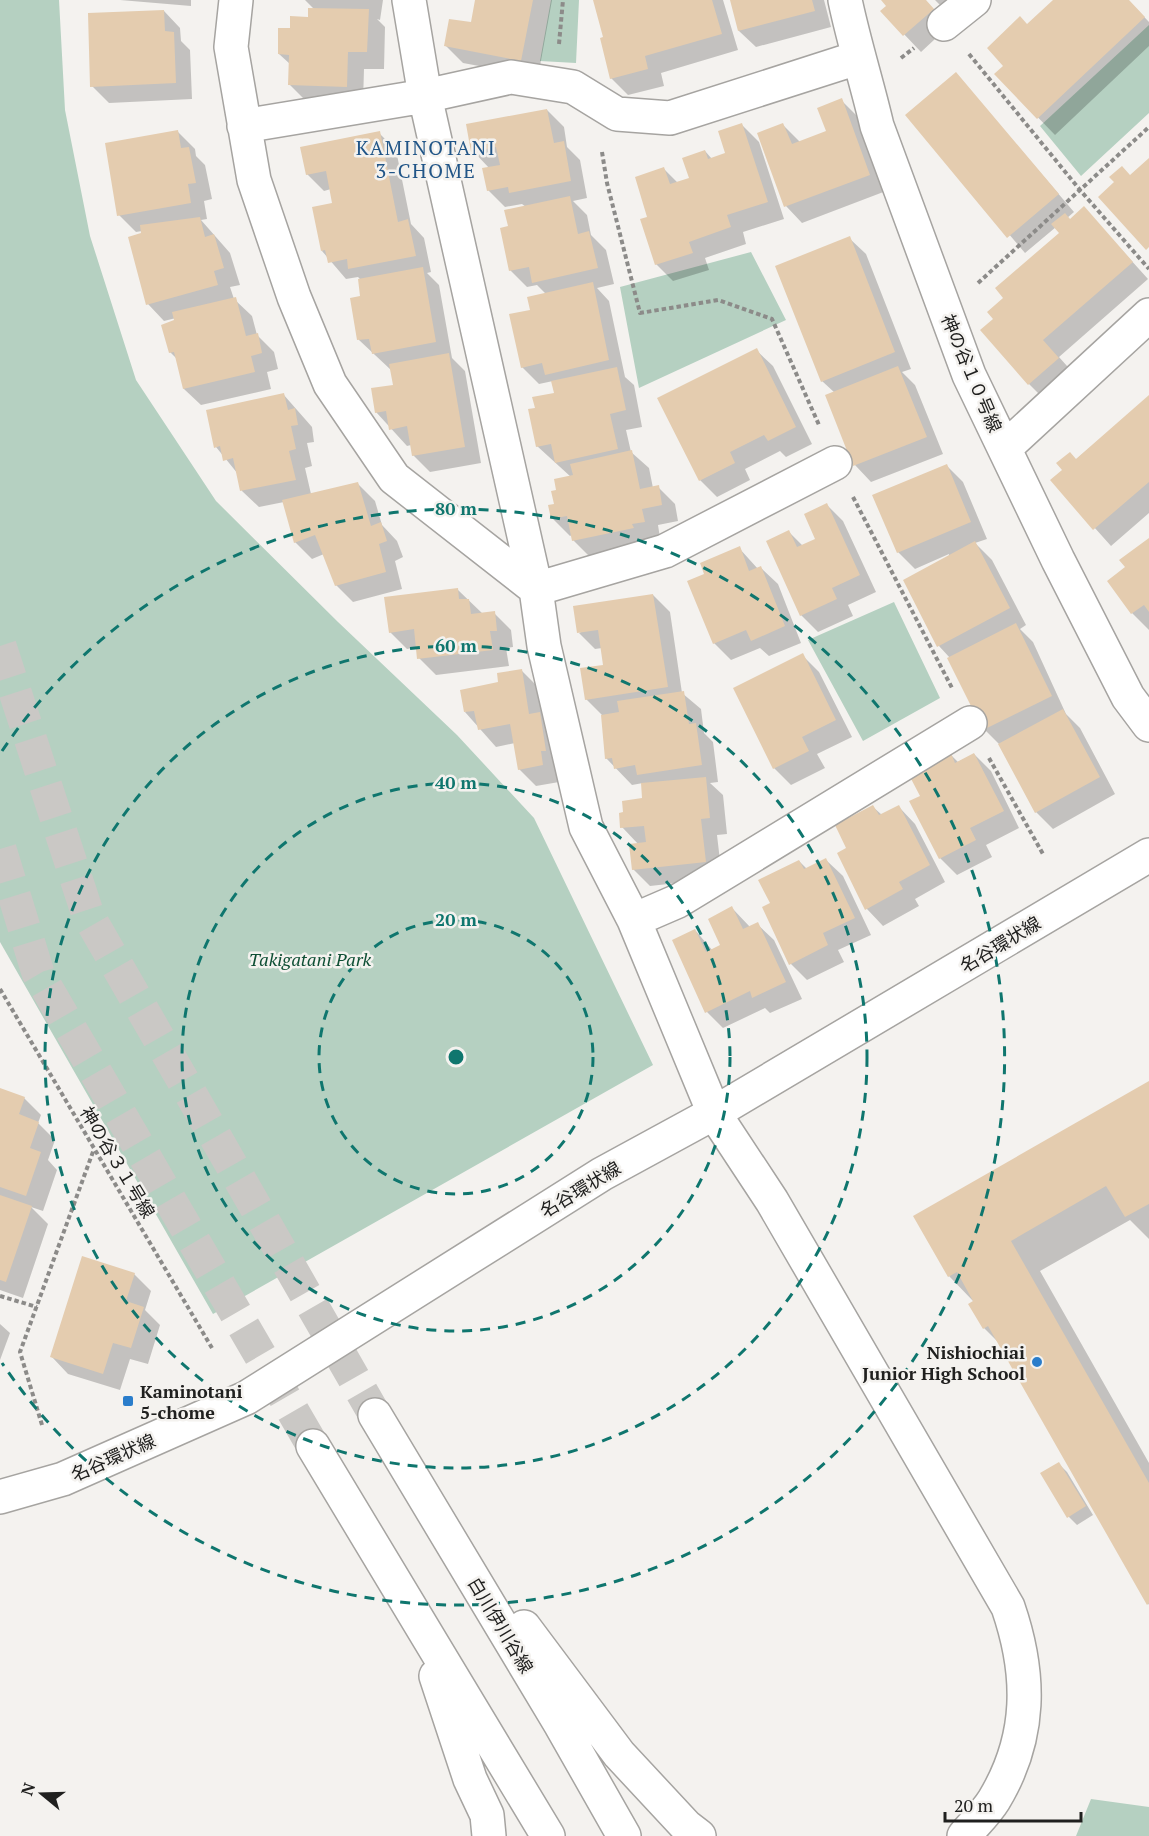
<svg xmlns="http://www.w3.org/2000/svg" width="1149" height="1836" viewBox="0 0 1149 1836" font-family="'PT Serif','Noto Sans JP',serif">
<rect width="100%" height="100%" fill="#f4f2ef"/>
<path fill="#b5d0c1" d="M0,0H59L65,110L90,236L136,380L216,501L338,622L457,735L534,818L653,1065L213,1314L0,942Z
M551,0H579L576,63L540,61Z
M1149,25V113L1081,176L1040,126Z
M751,252L786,320L639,388L620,287Z
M894,602L940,698L863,741L808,640Z
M1091,1799L1149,1807V1836H1076Z"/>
<path fill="#0003" d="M120,0H191V6Z
M305,0H383L380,20L377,19L385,27L384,69H364L363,103L306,101L289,84L290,64L279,54L291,29L310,18L314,9Z
M477,0H552L538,77L463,63L446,46L472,24Z
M594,0H723L738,50L661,73L664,86L628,95L611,78L605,38Z
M731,0H824L831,27L756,47L739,31Z
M883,0H925L949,26L921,52L882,11L888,6Z
M935,0H948L941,6Z
M1055,0H1128L1149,22V46L1055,135L996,74L1005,66L1028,26Z
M164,11L180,28L181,41L190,50L192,99L109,103L92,86Z
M956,74L1074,212L1067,218L1070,220L1084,208L1148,279L1059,357L1075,375L1045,400L1029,384L995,319L1005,298L1061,233L1056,227L1025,253L907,115Z
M841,100L858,117L886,191L802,223L786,206L783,125L800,142L828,132Z
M547,110L564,127L567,147L580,160L587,198L573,201L587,215L591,235L606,250L614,284L597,288L609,301L625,377L634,385L642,427L626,430L631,452L649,468L653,488L658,487L675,504L678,521L658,525L660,538L590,557L573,540L572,535L570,536L553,519L550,506L555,505L558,491L571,477L537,446V410L556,394L553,381L539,384L522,367L532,311L546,294L537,285L527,287L510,270L509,227L526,207L522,204L505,207L488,190L490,169L473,151Z
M742,125L759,142L784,219L743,232L746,244L705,258L709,270L673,281L656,264L649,218L664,169L678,183L691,179L705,151L712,159L727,154Z
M178,132L195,149L196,156L205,165L212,199L204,201L207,219L201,220L230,253L240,285L230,287L234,299L252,316L257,335L274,352L278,369L267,372L271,389L201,405L184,389L178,360L170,352L176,318L164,321L148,304L142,231L136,232L119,215Z
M379,133L396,150L411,224L424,238L431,272L427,273L439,285L452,358L465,371L481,463L430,472L413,455L411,445L407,446L376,412L395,386L391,370L359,340L361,280L358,277L346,279L322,251L334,204L331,189L324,191L307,174Z
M849,238L866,254L911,369L902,372L915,385L943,454L871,482L855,465L835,393L822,381Z
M756,350L773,366L812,444L786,457L780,451L745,469L750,480L717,497L700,480Z
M283,394L312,427L314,442L307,443L312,466L305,468L311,494L358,484L375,501L382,525L397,541L403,557L395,561L402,589L353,602L336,585L324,554L312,559L295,542L284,502L259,507L242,491L238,474L216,447Z
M1149,397V513L1111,546L1052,480Z
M946,465L963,482L987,539L975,543L992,560L1026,625L1020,629L1033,642L1066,714L1080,728L1115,794L1053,829L1036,812L1001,746L984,729L950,658L939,646L949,554L915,569L898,552Z
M827,505L843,521L876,592L848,605L853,616L818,632L801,615L768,542L789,532L803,546L816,540Z
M1149,540V630L1132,613L1127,568Z
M739,548L758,569L761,568L778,584L801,643L769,656L760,648L731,660L714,643L706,575Z
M458,590L483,614L494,613L511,630L513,647L506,648L509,666L436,675L419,658L418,647L407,649L390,632Z
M653,595L670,612L682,693L701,709L704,733L713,742L718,782L710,783L723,795L727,834L717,835L722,878L650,886L633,869L639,845L622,827L644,800L643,783L632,785L606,758L603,716L586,699L604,666L602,648L595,649L579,633Z
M802,655L819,672L852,737L817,754L825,768L791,785L774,768Z
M521,670L538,687L543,718L556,730L559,782L536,786L519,769L515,743L496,747L465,712Z
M949,753L958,762L974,754L991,771L1019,828L986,845L992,857L957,875L940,858L911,802L922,796Z
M873,807L882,815L899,807L915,824L945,882L915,899L919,906L883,926L867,909L848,849Z
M826,860L843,876L871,935L838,950L844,962L807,980L791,964L771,904L799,861L807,869Z
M732,908L750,927L757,924L774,940L802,999L770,1013L765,1008L723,1028L707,1012L695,930L713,951L722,946Z
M1149,1083V1239L1130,1220L1040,1271L1149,1463V1605L1001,1345L984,1328L974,1302L949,1276Z
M0,1090L24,1098L41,1115L38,1123L55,1140L48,1160L57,1170L43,1211L31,1207L48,1224L23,1298L0,1290Z
M134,1274L151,1291L145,1310L160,1325L148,1364L130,1359L120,1390L68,1374L52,1357Z
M0,1324L10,1333L0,1360Z
M1058,1463L1067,1472L1093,1515L1077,1525L1069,1517Z"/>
<path fill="#e4ccaf" d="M475,0H533L521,61L444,46L449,19L471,22Z
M593,0H712L722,34L645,56L648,69L610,79L600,38L603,37Z
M730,0H812L815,11L738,31Z
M881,0H926L934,9L903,36L880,11L886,6Z
M1053,0H1129L1145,17L1037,119L994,74L1003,66L987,48L1020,16L1027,24Z
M308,8L369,9L367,52H348L347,87L288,85L289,55L278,54V28H290V16L308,17Z
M164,10L165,31L174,32L176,83L90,87L88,13Z
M956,72L1059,194L1007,238L905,115Z
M842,98L870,175L784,207L757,133L783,123L792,144L826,131L817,108Z
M547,109L554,143L564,141L571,181L509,193L508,187L487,191L482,168L500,165L496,147L471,152L466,124Z
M742,123L768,202L727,215L731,227L689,242L693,253L655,265L640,219L647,217L635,177L664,167L670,184L689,178L682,158L705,150L708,159L725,153L718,131Z
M178,130L181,148L189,147L196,183L188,184L191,203L117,216L105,143Z
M380,131L398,222L408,219L416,256L348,269L347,259L328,263L325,250L321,251L312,207L332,203L326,171L306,175L300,147Z
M1149,158V247L1146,250L1098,197L1114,182L1109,177L1122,166L1130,175Z
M570,196L578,234L589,231L598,268L532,283L529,267L509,271L500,228L508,226L504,210Z
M1084,206L1133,262L1043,340L1059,358L1028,385L980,330L993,319L987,312L1003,298L995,288L1059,233L1051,224L1065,213L1070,219Z
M200,217L205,237L214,234L224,268L214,271L218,285L146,305L128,237L141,233L140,225Z
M850,236L895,352L821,382L775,266Z
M423,267L436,342L372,354L369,339L357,340L350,298L360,296L358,279Z
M593,282L609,360L545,375L542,363L521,368L509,314L530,310L527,297Z
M236,297L246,336L258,333L262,353L251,356L255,372L183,389L174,352L169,353L161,325L174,320L172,312Z
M757,348L796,427L768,441L764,435L730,452L735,463L699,481L657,398Z
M449,353L465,447L412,456L407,426L389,430L386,411L375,413L371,388L393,385L389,364Z
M898,366L927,437L853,466L825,395Z
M617,367L626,410L610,414L618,449L555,463L551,444L536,447L528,409L535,408L532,397L554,393L551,381Z
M284,393L288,410L295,408L298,425L291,426L296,449L289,451L296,480L240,491L233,458L223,461L220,446L214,448L206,410Z
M1149,395V482L1093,530L1050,480L1062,470L1056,463L1070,452L1076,459Z
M632,450L640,489L659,485L662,505L642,509L645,522L632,524L634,528L572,541L567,516L551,519L548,505L554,504L551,491L556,490L554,479L573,475L570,464Z
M947,464L971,522L897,553L872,495Z
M358,482L371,526L381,522L387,541L379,544L386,572L335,586L315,535L294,543L282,500Z
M827,503L860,575L832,588L837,599L800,616L766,541L789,530L797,547L815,539L804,514Z
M1149,538V612L1144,605L1131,614L1107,581L1125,567L1119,560Z
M975,541L1010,608L937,647L903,580Z
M740,546L749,571L761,566L785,626L751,641L746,630L713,644L687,581L704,574L700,563Z
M458,588L459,599H469L471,614L495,611L497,631H490L493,650L417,659L414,629L389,633L384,597Z
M653,594L668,687L585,700L580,668L603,665L598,630L577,633L573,606Z
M1016,623L1052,696L983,730L947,658Z
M803,653L836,720L802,737L809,751L773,769L733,688Z
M522,669L529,714L540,712L546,751H541L543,765L518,770L510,724L478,730L474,711L464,712L460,690L498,682L497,673Z
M684,691L689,724L696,723L702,765L637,775L635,765L614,769L612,758L605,759L601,715L619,712L617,701Z
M1063,709L1100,777L1035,813L998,744Z
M950,751L955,763L974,753L1004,811L970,828L976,840L939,859L909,801L920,796L908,773Z
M706,777L710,818L701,819L706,862L632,870L629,844L646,842L644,826L620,828L619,813L623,812L622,801L642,798L641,783Z
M873,805L879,815L899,805L930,865L899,882L903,889L865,910L837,853L846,848L835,825Z
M826,858L855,918L823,933L828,945L789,965L762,907L770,903L758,880L799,860L804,869Z
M732,906L743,929L758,922L786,982L752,998L750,991L705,1013L672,940L695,929L706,952L720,945L708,919Z
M1149,1081V1204L1125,1217L1106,1186L1011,1241L1149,1483V1603L1147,1605L988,1326L983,1329L968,1304L973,1301L957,1272L948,1277L913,1216Z
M0,1088L25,1097L19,1114L39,1122L30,1148L41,1152L26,1196L0,1187Z
M0,1195L32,1206L6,1282L0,1280Z
M82,1256L135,1273L126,1301L144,1307L131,1348L113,1343L103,1374L50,1357Z
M1059,1462L1086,1506L1067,1518L1040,1473Z"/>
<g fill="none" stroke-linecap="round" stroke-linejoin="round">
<path stroke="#cac8c5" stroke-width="33" stroke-dasharray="33 16" stroke-linecap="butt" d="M0,646L88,915L375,1415
M0,849L38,973L313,1446"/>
<defs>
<path id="minor" d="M236,0L231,47L254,180L294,297L330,384L394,478L536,589L665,551L835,463
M409,0L425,96L536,589L544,646L586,827L634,920L714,1113
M845,0C854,43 867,83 877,126L969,375L1058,560L1128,697L1149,725
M944,24L974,0
M244,126L425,96L511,77L573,87L617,114L670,118L857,58
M1005,448L1149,315
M634,920L678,901L970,723"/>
<path id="tertiary" d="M714,1113L772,1201L1008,1607C1031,1674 1032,1737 994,1800C986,1813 974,1824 964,1836
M375,1415L561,1725L624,1836
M313,1446L548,1836
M0,1497L63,1479L246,1398L602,1174L714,1113L1149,855
M524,1627L619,1754L686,1826L699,1836
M436,1676L470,1779L487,1815L489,1836"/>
</defs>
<use href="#minor" stroke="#a6a4a1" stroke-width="36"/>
<use href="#tertiary" stroke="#a6a4a1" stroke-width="36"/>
<path stroke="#8c8b89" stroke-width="4" stroke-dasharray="4.5 3" stroke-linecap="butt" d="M559,44L563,0
M969,54L1080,190L1149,269
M901,58L914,48
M602,152L607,183L640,313L718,300L772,319L819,425
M978,283L1149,127
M853,497L952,688
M989,758L1043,854
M0,989L212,1348
M0,1296L37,1307
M42,1425L20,1352L94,1149"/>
<use href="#minor" stroke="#fff" stroke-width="33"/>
<use href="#tertiary" stroke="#fff" stroke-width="33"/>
</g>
<g fill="none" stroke="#0f766e" stroke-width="3" stroke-dasharray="10 8">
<circle cx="456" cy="1057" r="137"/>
<circle cx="456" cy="1057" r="274"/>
<circle cx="456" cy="1057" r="411"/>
<path d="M2 751A548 548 0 1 1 2 1363"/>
</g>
<g fill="#2a7dcb" stroke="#f4f2ef" stroke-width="2">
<circle cx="1037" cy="1362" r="6"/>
<rect x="122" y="1395" width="12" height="12" rx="3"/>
</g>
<g text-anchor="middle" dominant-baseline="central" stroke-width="5" stroke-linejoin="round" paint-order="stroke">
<g font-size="18" fill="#20201f" stroke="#f4f2ef">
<text transform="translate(972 373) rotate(67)">神の谷１０号線</text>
<text transform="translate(1000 944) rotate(-31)">名谷環状線</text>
<text transform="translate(118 1162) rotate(59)">神の谷３１号線</text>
<text transform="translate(580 1189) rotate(-31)">名谷環状線</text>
<text transform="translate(113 1457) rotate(-24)">名谷環状線</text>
<text transform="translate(501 1625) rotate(59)">白川伊川谷線</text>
</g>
<g font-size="18" font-style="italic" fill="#0f4f35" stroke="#f4f2ef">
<text x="310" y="959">Takigatani Park</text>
</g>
<g font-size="18" font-weight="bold" fill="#20201f" stroke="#f4f2ef" text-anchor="end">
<text x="1025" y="1352">Nishiochiai<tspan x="1025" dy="21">Junior High School</tspan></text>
<text x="140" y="1391" text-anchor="start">Kaminotani<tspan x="140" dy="21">5-chome</tspan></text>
</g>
<g font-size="20" letter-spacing="1.5" fill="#215587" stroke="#f4f2ef">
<text x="426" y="147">KAMINOTANI<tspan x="426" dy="23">3-CHOME</tspan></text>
</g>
</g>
<circle cx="456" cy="1057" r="9" fill="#0f766e" stroke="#f4f2ef" stroke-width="3"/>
<g font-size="18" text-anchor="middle" font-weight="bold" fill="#0f766e" stroke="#f4f2ef" stroke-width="5" stroke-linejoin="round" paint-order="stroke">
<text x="456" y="515">80 m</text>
<text x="456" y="652">60 m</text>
<text x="456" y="789">40 m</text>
<text x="456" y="926">20 m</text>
</g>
<g transform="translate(42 1794) rotate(289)" stroke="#f4f2ef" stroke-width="4.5" paint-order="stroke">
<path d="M0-4.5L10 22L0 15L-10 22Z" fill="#20201f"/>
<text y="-9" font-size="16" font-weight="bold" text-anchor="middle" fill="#20201f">N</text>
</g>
<path d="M945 1812v9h136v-9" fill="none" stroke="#20201f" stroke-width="3"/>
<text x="954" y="1812" font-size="18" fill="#20201f" stroke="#f4f2ef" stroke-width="4.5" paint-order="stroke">20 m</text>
</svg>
